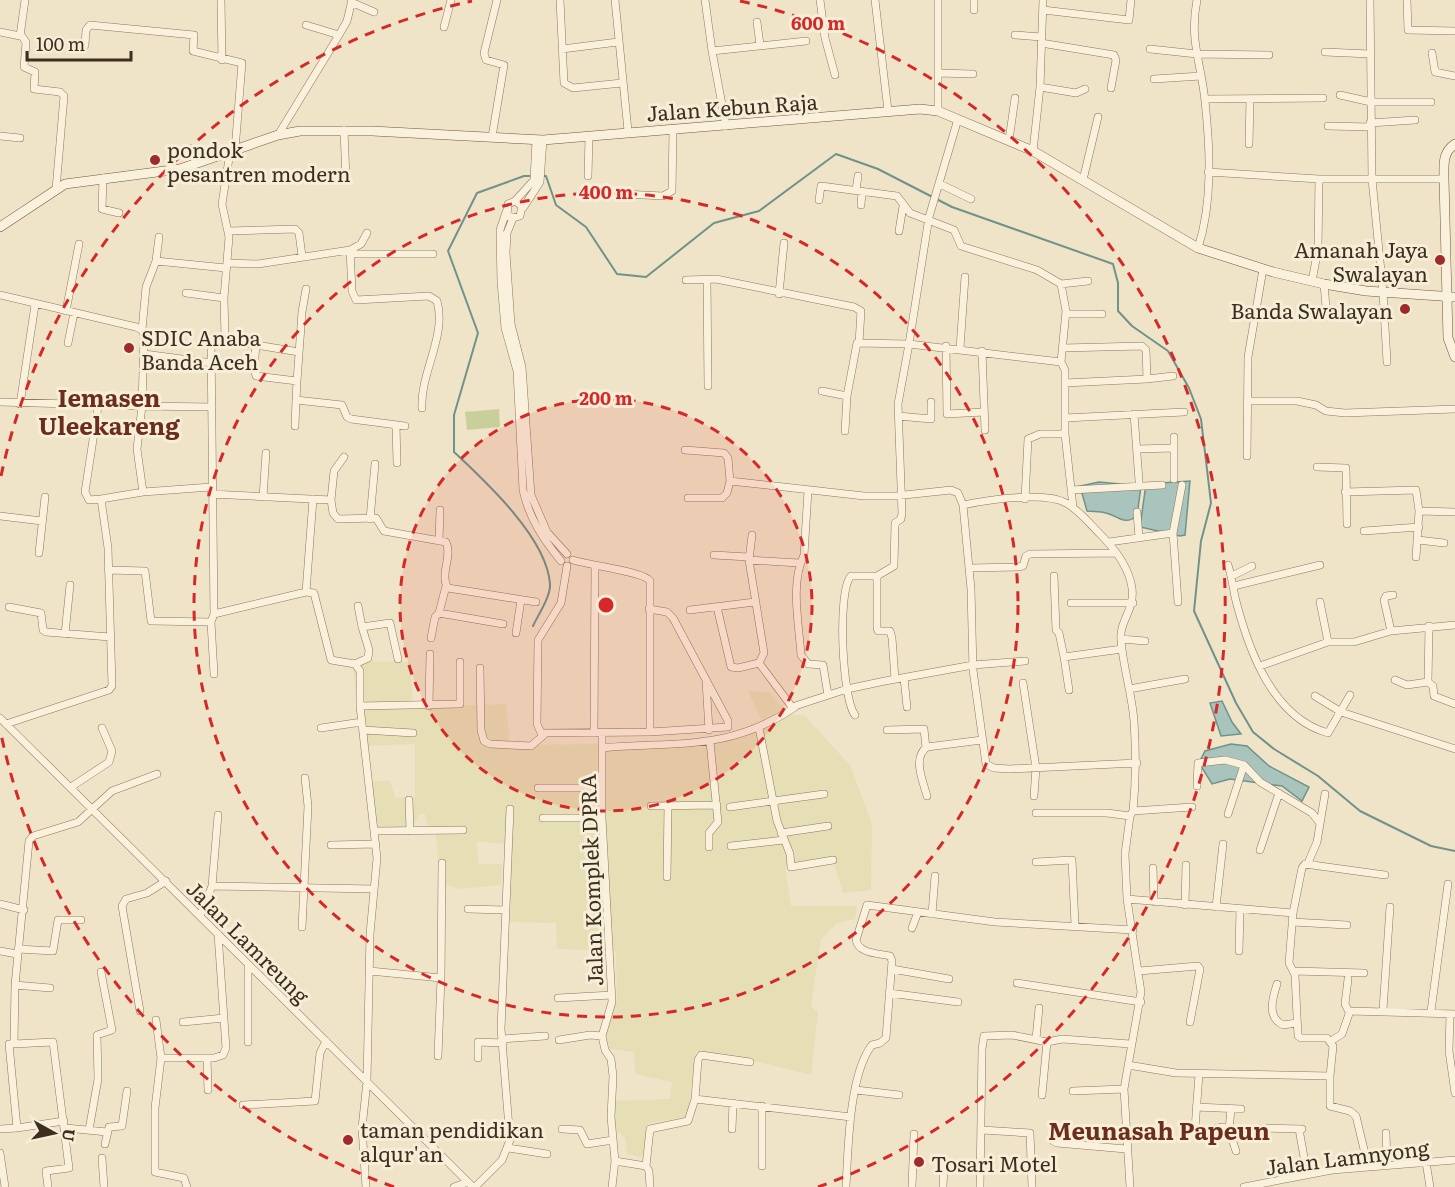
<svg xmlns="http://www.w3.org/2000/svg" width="1455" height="1187" viewBox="0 0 1455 1187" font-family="Literata,serif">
<rect width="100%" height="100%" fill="#f0e4c8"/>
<path fill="#e6deb5" d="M353,661L410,662L413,707L506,704L510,745L720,743L751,733L763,724L748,691L769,692L791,715H804L850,765L872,824L871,890L843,893L832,856L785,867L791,906H857L855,919L837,923L821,939L811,1006L818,1012L811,1075L759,1062L696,1051L687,1117L648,1123L642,1157L627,1154L625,1138L615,1129V1101L670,1099L672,1082L635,1074L634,1052L607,1048V1029L617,1001L616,951L557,949L556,923L510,922L512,845L477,841L478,864H502L501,885L461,889L445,885L439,869L436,834L428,828L425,814H420L413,826L377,829L370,782L390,780L395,798L415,797V744L365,746L357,720Z"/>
<path fill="#c9cf9b" d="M499,409L500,427L467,430L465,412Z"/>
<path fill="#a9c4bc" stroke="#6f938a" stroke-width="1.5" d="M1190,481L1185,535L1180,536L1140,527L1146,484Z
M1099,482L1141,486L1137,516C1124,526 1119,516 1106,513C1100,511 1093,512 1087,511L1080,486Z
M1222,701L1232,722L1241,734L1221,736L1210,703Z
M1231,744L1247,746L1269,766L1309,787L1302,801L1282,786L1230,779L1212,784L1199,763L1205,751Z"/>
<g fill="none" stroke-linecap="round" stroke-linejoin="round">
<path stroke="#6f938a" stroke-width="2" d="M541,176H546L556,205L586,227L617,274L646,277L714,223L759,211L836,154L878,169L952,207L1113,264L1118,283V311L1132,326L1168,351L1189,388L1201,419L1211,503L1201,541L1194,611L1236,703L1253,732L1274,749L1318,776L1360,811L1431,846L1455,851
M533,626C538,615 551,596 550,584C547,538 486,482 454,452V415L478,333L448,251L477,193L524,176H533"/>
<defs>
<path id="street" d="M221,0L222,60
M560,0L564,83L573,88L622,83
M615,0L628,131
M705,0L712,51L806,41
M820,0L825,38L835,75
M875,0L888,111
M938,0V111
M1197,0C1189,40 1201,62 1205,101C1210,148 1213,202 1198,248
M1370,0L1372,179L1383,292L1387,362
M1407,0L1408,30L1455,31
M351,2L374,12
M974,10V0
M1043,10L1129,20L1131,0
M757,22L760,45
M306,25L339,35
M444,27L451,0
M0,32L20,36L25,0
M21,35L26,42L24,67L35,72L34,89L60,92L64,96L56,189
M1015,35L1041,37
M1041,43L1114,55L1116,60L1111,88
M85,45L86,30L90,25L194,35L193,51L242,63L235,150
M562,49L618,42
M1150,49L1197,54L1269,55
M712,51L726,126
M1325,52L1370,54
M1432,53L1435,72L1455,76
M939,73L973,74
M1154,79L1201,76
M1040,87L1076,93L1085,89
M1340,95L1371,102H1431
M1205,99L1323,98
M958,119L929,217L909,344L1061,362L1065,370V434L1073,507
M1370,123L1415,120
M1328,126L1370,127
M344,130L346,179
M278,135L339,35L347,21L352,0
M0,136L20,138
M492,137L504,65L486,60L484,53L497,0
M1009,140L1015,98
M1249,144L1250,99
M1033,151L1040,87L1043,0
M1208,172L1319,179H1444
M588,176L589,137
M103,178L102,209L119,213
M1083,180L1098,117
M940,184L971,199
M856,190L858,176
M624,194L663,196L672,191L673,130
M819,200L821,186L897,196L910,213L954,230L961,246L1037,270L1061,284L1066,311L1061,362
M515,201L534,180L536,140
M861,205L862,191
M523,208L540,182L543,140
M506,212L500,230L501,282L505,328L517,371L523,490C529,518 543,539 561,561
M513,218L507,215L508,204L515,201L522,206L520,216L513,218L507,233L506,253L511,324L522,367L531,495L547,532L567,554
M228,231L295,229L299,233L302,256
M899,231L903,206
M350,250L352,291L356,300L429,296L437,301C447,336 420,373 422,408
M351,254H433
M156,261L226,268
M227,263L258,264L350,250L361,244L367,233
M686,280L716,279L854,307L861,311L859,343
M707,280L708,386
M1312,281L1318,249L1319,179
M1061,284L1088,281
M1324,284L1326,307L1343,312
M186,293L224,298
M779,294L784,243
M0,295L136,327L142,330L144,336L142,406L0,402
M66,311L79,244
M1066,314H1102
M142,330L146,287L156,261L159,237
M225,338L224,298L229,237L222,204L230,152
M68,343L74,313
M256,345L299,352
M946,346L947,414L984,412
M960,348L965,277
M1063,348L1142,346L1146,350L1147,379L1173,376
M982,351L985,430
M144,354L212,363
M297,381L296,400L342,405L347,417L351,419L405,426
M1065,383L1147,379
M822,391L847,396L857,343L909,344L898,404L902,513L901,519L895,523L894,566L877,576H851C837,590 842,699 855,715
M1247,401H1297L1316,405L1326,411L1345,413L1455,409
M20,404L35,305
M98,407L85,492L89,500L101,499
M1134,414L1139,481
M898,416L931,419V402
M1065,418L1184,412
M396,425L397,463
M295,426L296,400
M845,431L847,396
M1174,448V479
M1137,449L1174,448V437
M685,450L724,453L728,458L730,481
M1247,456L1248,357L1263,269
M1317,467L1346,468L1347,524
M1071,490L1162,485
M808,491L804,555C790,583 799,624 801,655L808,664L823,665L828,695
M143,492L137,449L142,406L212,407
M1345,492L1416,490L1419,511L1455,512
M211,494L331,500L333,513L338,519L376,518L384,531L446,542C453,556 439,575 448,588L536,602
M263,497L266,453
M688,498H722L727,493L730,481L864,496H895L951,490L958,493L963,505C987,500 1044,491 1066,503C1079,510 1090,524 1100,534C1114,548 1129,567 1132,588C1135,610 1119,621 1121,640C1123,667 1132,694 1134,721C1136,751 1136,781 1133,811L1130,816L1125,854L1127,899L1141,992L1124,1089L1130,1187
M1025,499L1028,439L1040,434H1065
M331,500L334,471L344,457
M963,505L971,589L973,670L986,764L994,768L1009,769L1137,763
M1137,512L1139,538
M0,516L42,521
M370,519L375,464
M1364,531L1419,527
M1418,540L1444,543
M439,541L440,510
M1109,542L1173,533
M39,553L45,497
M714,555L748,557
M1416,557L1419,511
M573,560C588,565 645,572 650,581V732
M749,560L752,535
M1228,565C1232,577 1233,589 1236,601C1249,651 1273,718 1328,733L1350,695
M567,566L561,603L538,640L537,724L541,733L650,732L728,727V721L673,618L667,612L649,609
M969,568L1018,567L1023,566L1026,556L1030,554L1116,553
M108,570L145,571L151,621L211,622
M877,576V628L878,631H890L892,638L895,679
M1054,576L1056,630L1059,633L1064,657L1122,649
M1232,576L1252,566
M1234,586L1320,565
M306,592L313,499
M1178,602L1173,533L1182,485
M1320,602L1328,642
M1071,603H1133
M358,606L362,627
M9,607L41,613L43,630L46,632L110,637
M717,607L731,667L738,668L759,663L792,707L847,689L885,681L973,665L1025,661
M690,610L755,602
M439,613L446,586
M214,614L306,592L314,593L331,660L355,664L360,671V706L377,858L370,934L367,1081L362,1128L366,1187
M1429,626L1428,682L1433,686L1434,696L1455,704
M1391,631L1384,600L1386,596L1393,595
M516,633L521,600
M65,634L70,585
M431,638L435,617L439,613L503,624
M1121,639L1145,641
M1064,657L1069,690
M759,663L764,653L749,560L799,563
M355,664L368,658L369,650L362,627L390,623L398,659
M1260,666L1328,642H1354L1391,631L1455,625
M480,668L481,730L484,741L490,744L531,746L545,734
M214,674L211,622L214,614L211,341L213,337L256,345L254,368L256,376L297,381L302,312L306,289
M904,678L907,707
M1395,680L1407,685L1428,682
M706,681L709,730
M1023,683L1036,768L1034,796
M1129,689L1185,679
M1315,696L1341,712L1455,749
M360,706L460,704V662
M429,706L430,654
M0,718L473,1187
M6,724L109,690L112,686L108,548L101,499L143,492L211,487
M321,728L362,722
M759,728L777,821L790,854L791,867L833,860
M363,730L413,733
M887,730L924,729L926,748
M594,733L595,567
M602,733V818L612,1002L602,1036L605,1050L611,1059L613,1076L611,1117L615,1161L612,1187
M602,748C677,741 728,752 795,707
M1197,786L1198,763L1225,760L1244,765L1260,782L1312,813L1319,822
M71,787L109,762L112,751L102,728
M538,788H602
M927,796C923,781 912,758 927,747L982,740
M409,800L410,831
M651,806L717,805
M730,807L824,794
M1133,811L1192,807
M1036,813H1107L1130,816
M1228,814L1244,765
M543,818H602
M375,831L463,830
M781,833L828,826
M331,845L376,844
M731,846L784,840
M709,847V833L718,822L710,742
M1260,850L1279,793
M1036,862L1072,860L1075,925
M1308,863L1317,842L1325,794
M1153,868L1154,902
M667,877L668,806
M212,886L374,889
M1127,899L1293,913L1289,963L1295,975L1298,1036L1301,1038H1327L1333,1046L1330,1076L1176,1073L1128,1065
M0,904L24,910
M1185,905L1186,865
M1216,907L1223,844
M468,909L506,910
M1293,913L1302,868L1305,864L1385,875
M932,914L935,876
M200,916L212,886L218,815
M1292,922L1347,925
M302,927L308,806L305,778
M912,928L918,912
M18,949L53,951L58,920H81
M0,951L17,954
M1239,951L1240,909
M892,969L949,979
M370,971L441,978L442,863
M1139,971L1198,966L1200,969L1190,1022
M1294,971L1364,973
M1348,979L1345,1004L1349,1012
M1017,983L1141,1002
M1277,984C1273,997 1266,1017 1283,1025L1297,1023
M15,985L50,988
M889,993L958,1002
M558,998L612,995
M1383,1010L1390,907
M140,1011L122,906L126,899L147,893L166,881
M1431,1011L1448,884
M1450,1014L1449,1051L1455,1093
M156,1020L161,1058H214L223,1055L226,1048L218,934
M183,1022L224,1018
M502,1039L545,1036
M1036,1039L1039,1008
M559,1040L590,1035L602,1036
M1331,1041L1342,1034L1350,1011L1455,1014
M248,1042V964
M14,1044H9L17,1128L64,1121
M438,1056L441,978
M161,1058L155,1108V1172L184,1178L187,1187
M207,1058L208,1090
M478,1058V1042L503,1043
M1199,1074L1195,1129L1198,1132L1223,1127L1229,1130
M1330,1076V1106L1350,1111L1356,1116L1368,1166
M856,1090L899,1095
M1073,1091L1124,1089
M1042,1095L1047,1042
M695,1099L698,1060L701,1055L750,1062
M243,1105L315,1101L320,1053L326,1041
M1196,1107L1241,1109
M1231,1109L1229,1130L1236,1151
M66,1128L107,1132
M1253,1128L1302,1129
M0,1129L17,1128
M562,1129L580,1130L587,1144L613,1140
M732,1129L733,1103
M1299,1129L1307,1174
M89,1130L98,1079L97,1035L112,1030L101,972
M982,1130L1030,1133L1032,1187
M1054,1133L1053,1141L1057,1143L1126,1149
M1386,1133L1387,1164
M105,1144L109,1127L122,1126L127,1091
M508,1148L547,1154
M0,1153L5,1187
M102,1158L104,1187
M615,1161L646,1166
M1426,1162L1430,1187
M762,1166V1106
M48,1187L46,1171L69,1168L53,1042L14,1044L15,985L29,841L33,836L78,822L112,791L157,774
M454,1187L468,1182
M475,1187L502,1160L510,1140L501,1029L510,809
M650,1187L649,1171L646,1166L650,1129L688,1121L695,1099L851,1117
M846,1187C848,1150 849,1074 872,1045L880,1043L886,1038L892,961L890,956C878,953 859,954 856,940L867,905L995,922L1133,930
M912,1187L914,1134
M943,1187L944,1165
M980,1187L982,1049L984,1036L1012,1035L1047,1042L1062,1039L1130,1044
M1244,1187L1332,1170L1455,1160"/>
<path id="secondary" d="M1455,144C1442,152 1444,166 1444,179L1448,338L1455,357
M0,227L65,184L180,169L278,135L300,131H372L543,140L920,109L938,111L1033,151L1198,248L1273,272L1324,284L1366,291L1455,297"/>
</defs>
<use href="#street" stroke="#8d765c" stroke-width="8"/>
<use href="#secondary" stroke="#6f573f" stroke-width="10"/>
<use href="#street" stroke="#faf1dc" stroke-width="7"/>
<use href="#secondary" stroke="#faf1dc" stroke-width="9"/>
</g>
<circle cx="606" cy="605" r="206" fill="#d62828" fill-opacity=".12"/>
<g fill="none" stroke="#d62828" stroke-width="3" stroke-dasharray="10 8">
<circle cx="606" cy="605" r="206"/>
<circle cx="606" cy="605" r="412"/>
<path d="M394 1187A619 619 0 0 1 1 734M1 476A619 619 0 0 1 472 1M740 1A619 619 0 0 1 818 1187"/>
</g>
<g fill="#9e2a2b" stroke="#f7eed8" stroke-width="2">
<circle cx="155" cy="160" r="6"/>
<circle cx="1440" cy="260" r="6"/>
<circle cx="1405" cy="309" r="6"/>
<circle cx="129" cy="348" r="6"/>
<circle cx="348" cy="1140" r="6"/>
<circle cx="919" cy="1162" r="6"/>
</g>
<g text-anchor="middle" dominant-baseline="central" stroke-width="6" stroke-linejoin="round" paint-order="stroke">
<g font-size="21" fill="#3d2e20" stroke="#f7eed8">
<text transform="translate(732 106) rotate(-4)">Jalan Kebun Raja</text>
<text transform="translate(590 880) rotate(-92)">Jalan Komplek DPRA</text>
<text transform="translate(249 941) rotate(45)">Jalan Lamreung</text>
<text transform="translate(1347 1156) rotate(-7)">Jalan Lamnyong</text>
</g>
<g font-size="21" fill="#3d2e20" stroke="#f7eed8" text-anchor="start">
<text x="167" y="148">pondok<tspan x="167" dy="24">pesantren modern</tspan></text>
<text x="1428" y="248" text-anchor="end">Amanah Jaya<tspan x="1428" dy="24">Swalayan</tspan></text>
<text x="1393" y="309" text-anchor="end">Banda Swalayan</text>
<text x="141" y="336">SDIC Anaba<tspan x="141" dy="24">Banda Aceh</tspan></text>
<text x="360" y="1128">taman pendidikan<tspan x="360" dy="24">alqur'an</tspan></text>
<text x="931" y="1162">Tosari Motel</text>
</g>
<g font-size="24" font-weight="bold" fill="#6b2e1e" stroke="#f7eed8">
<text x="109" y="396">Iemasen<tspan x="109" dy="28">Uleekareng</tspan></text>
<text x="1159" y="1129">Meunasah Papeun</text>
</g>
</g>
<circle cx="606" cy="605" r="9" fill="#d62828" stroke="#f7eed8" stroke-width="3"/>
<g font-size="18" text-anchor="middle" font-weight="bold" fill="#d62828" stroke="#f7eed8" stroke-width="6" stroke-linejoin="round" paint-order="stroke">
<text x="818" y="30">600 m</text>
<text x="606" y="199">400 m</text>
<text x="606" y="405">200 m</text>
</g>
<g transform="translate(54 1133) rotate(98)" stroke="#f7eed8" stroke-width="4.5" paint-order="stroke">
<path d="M0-4.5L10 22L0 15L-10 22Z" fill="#3d2e20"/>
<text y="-9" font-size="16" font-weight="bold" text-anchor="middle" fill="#3d2e20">U</text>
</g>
<path d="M27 51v9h104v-9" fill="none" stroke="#3d2e20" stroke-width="3"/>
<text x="36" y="51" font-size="18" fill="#3d2e20" stroke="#f7eed8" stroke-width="4.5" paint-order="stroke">100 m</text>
</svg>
